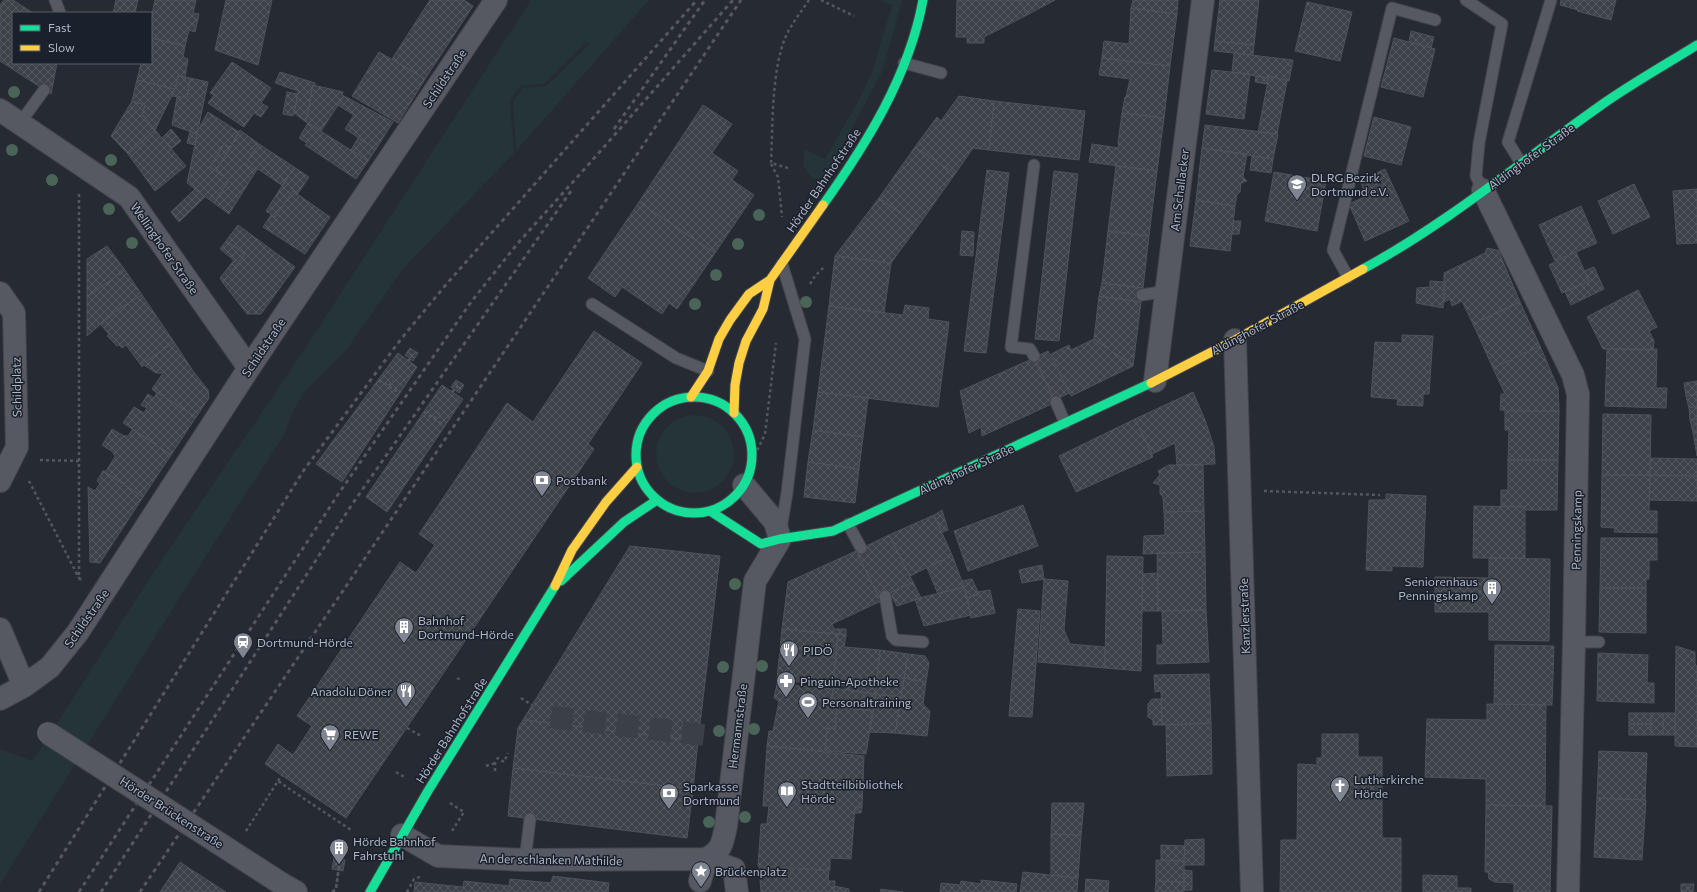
<svg xmlns="http://www.w3.org/2000/svg" width="1697" height="892" viewBox="0 0 1697 892" font-family="Commissioner,sans-serif">
<defs>
<pattern id="building-cross-hatch" width="8" height="8" patternUnits="userSpaceOnUse"><rect width="8" height="8" fill="#3d4148"/><path d="M0 0l8 8M0 8l8-8" fill="none" stroke="#565a61"/></pattern>
</defs>
<rect width="100%" height="100%" fill="#262a32"/>
<path fill="#243438" d="M531,0H649L516,151L513,102L523,88L546,86L590,44L586,42L544,84L521,85L510,100L514,153L402,270L347,349L304,392L293,411L285,433L209,551L0,884V749L33,761L153,573L300,356Z
M880,0H902L882,72L825,178L813,179L803,167L804,149L825,159L859,100L873,69L892,5Z
M656 454a39 39 0 1 1 78 0a39 39 0 1 1-78 0Z"/>
<path fill="url(#building-cross-hatch)" stroke="#4e525a" d="M4,0H13L33,13H13V63H57L51,94L0,61V5Z
M116,0H138L135,13H113Z
M155,0H196L193,13L199,14L195,32L189,30L185,46L151,38V19Z
M226,0H272L258,65L215,50Z
M430,0H464L473,6L425,79L392,59Z
M957,0H1019L1027,15L984,37V43H967V37H956Z
M1019,0H1055L1027,15Z
M1133,0H1178L1177,14L1131,8Z
M1220,0H1259L1254,45L1215,41Z
M1561,0H1616L1611,20L1577,11L1578,10L1560,5Z
M1307,2L1352,12L1340,61L1295,51Z
M1131,8L1177,14L1170,66L1102,58L1104,41L1129,44Z
M1411,31L1434,37L1431,48L1409,42Z
M151,38L185,46L183,57L188,59L185,77L178,76L175,89L137,80L141,63H151Z
M1394,38L1435,49L1423,97L1381,87Z
M1215,41L1254,45L1253,55L1214,51Z
M379,52L425,79L398,123L352,96Z
M1234,53L1293,60L1289,81L1269,76L1268,78L1232,72Z
M1102,58L1170,66L1164,118L1122,113L1125,97H1126L1130,79L1099,75Z
M232,62L271,88L261,103L268,107L261,117L254,113L244,127L208,103L214,95L210,93Z
M1212,70L1250,74L1244,119L1206,114Z
M280,72L315,83V86L313,85L306,122L294,113L298,91L275,83Z
M178,76L190,78L187,98L172,96L175,89Z
M1256,76L1268,78L1267,84L1255,82Z
M1269,76L1287,81L1277,134L1258,132Z
M190,78L208,82L197,134L172,125L177,97L187,98Z
M137,80L175,89L155,130L142,114L145,105L132,101Z
M313,85L343,92L342,95L344,96L321,131L306,122Z
M287,92L298,94L293,116L283,114Z
M344,96L393,122L376,149L345,129L354,115L338,105Z
M959,96L994,101L989,150L973,148L955,174L915,147L937,117L941,121Z
M132,101L145,105L142,114L155,130L128,154L111,136Z
M994,101L1085,111L1079,160L989,150Z
M703,105L732,124L712,153L738,171L732,180L754,195L715,253L639,202Z
M208,112L239,132L230,148L224,144L210,167L229,180L214,203L187,183L198,130Z
M1122,113L1164,118L1157,171L1089,162L1092,144L1119,148L1118,143Z
M1374,117L1411,127L1401,165L1364,156Z
M308,123L368,161L356,179L305,145L307,143L299,138Z
M1205,125L1278,134L1273,159L1202,148Z
M171,129L181,141L171,149L162,138Z
M155,130L186,166L155,191L128,154Z
M240,130L259,144L245,164L256,171L229,214L214,203L229,180L216,171Z
M190,131L197,134L195,145L187,143Z
M358,138L376,149L368,161L351,150Z
M224,144L230,148L216,171L210,167Z
M259,144L294,167L283,186L258,169L256,171L245,164Z
M915,147L955,174L918,226L879,198Z
M1202,148L1247,154L1243,177L1247,181L1241,183L1240,192L1237,195L1235,206L1196,200Z
M1252,156L1273,159L1271,173L1250,170Z
M1116,166L1157,171L1149,236L1108,231Z
M294,167L309,177L297,195L293,191L275,217L266,211Z
M1385,169L1409,221L1365,241L1349,204L1367,196L1360,181Z
M987,170L1009,173L986,353L964,351Z
M1054,171L1078,174L1059,341L1035,339Z
M1274,172L1326,181L1317,231L1265,221Z
M1634,184L1650,217L1613,234L1598,201Z
M195,189L205,197L179,222L171,212Z
M1697,189V243L1677,244L1673,191Z
M293,191L330,217L305,254L263,227L271,215L275,217Z
M879,198L918,226L891,263L835,256Z
M1196,200L1235,206L1230,251L1190,246Z
M639,202L715,253L677,309L669,303L662,314L622,287L615,297L588,278Z
M1581,206L1597,243L1555,261L1539,225Z
M1233,221H1241L1239,234H1232Z
M238,225L295,267L261,314H247L223,283L245,254L226,241Z
M962,231L974,232L973,256L960,255Z
M1108,231L1149,236L1143,288L1102,283Z
M226,241L245,254L223,283L220,278L234,260L220,249Z
M107,246L125,270L87,297V259Z
M1487,248L1501,251V257L1520,302L1473,324L1462,301L1452,306L1450,299L1444,302V273L1485,253Z
M1576,252L1589,281L1562,293L1549,265Z
M835,256L891,263L884,313L829,306Z
M1594,267L1604,289L1571,305L1565,292L1589,281L1584,271Z
M125,270L142,295L117,310L87,336V297Z
M1430,281L1445,282L1443,308L1416,303L1417,288L1430,287Z
M1102,283L1143,288L1141,302L1099,296Z
M1638,290L1657,327L1649,331L1654,341L1653,350L1603,349L1587,317Z
M142,295L174,342L141,365L126,345L122,348L119,345L117,346L107,336L109,334L101,325L117,310Z
M1099,296L1141,302L1133,366L1094,339Z
M1520,302L1540,346L1493,368L1473,324Z
M905,305L929,308L928,319L949,322L938,407L818,392L829,306L903,315Z
M594,331L642,363L588,444L594,449L346,818L265,764L278,744L293,755L312,726L297,716L400,562L416,573L435,545L419,534L507,403L533,422Z
M1402,335L1433,336L1429,394H1423V406L1397,405L1398,399L1371,397L1375,342L1402,343Z
M1094,339L1133,366L1071,396L1051,354L1069,345L1071,350Z
M174,342L193,371L208,390L209,398L196,417L152,389L163,373H156L144,365L142,367L141,365Z
M1540,346L1558,388L1559,411L1500,410L1501,394H1505L1493,368Z
M410,348L418,353L413,361L405,355Z
M1607,349H1657L1656,388H1667L1666,408L1605,406Z
M1048,351L1069,393L1055,400L1034,358Z
M398,353L417,367L342,482L316,464Z
M1034,358L1056,402L982,436L981,427L969,433L960,391Z
M456,380L464,385L459,393L451,387Z
M1697,381V394L1686,396L1684,383Z
M442,385L463,399L387,512L366,497Z
M152,389L196,417L171,455L123,423L134,407L144,413L147,408L141,405L148,394L154,398L157,393Z
M818,392L868,398L863,437L813,430Z
M1193,392L1205,420L1214,447L1215,464L1177,465L1175,443L1152,454L1135,419Z
M1697,394V406L1689,408L1686,396Z
M1697,406V419L1690,420L1689,408Z
M1505,411H1559L1558,460H1508L1509,430H1505Z
M1603,414L1651,415L1650,475H1602Z
M1135,419L1153,457L1076,492L1059,456Z
M1697,419V431L1693,432L1690,420Z
M112,429L124,436H128L133,429L171,455L143,497L103,471H106L115,457L113,452L102,445Z
M813,430L863,437L859,469L808,462Z
M1697,431V444H1695L1693,432Z
M1695,444H1697V456Z
M1650,458L1697,459V476L1650,475Z
M1508,460H1558L1557,510H1526L1525,507L1501,506V490H1508Z
M808,462L859,469L855,503L804,497Z
M1169,465H1203L1204,511L1164,512L1163,497L1160,494V485L1153,483L1160,475L1158,471Z
M103,471L143,497L100,563L90,562L88,487L95,491L100,483L97,481Z
M1602,475H1650L1649,511H1657V533L1614,532L1615,528L1601,527Z
M1650,475L1697,476V501L1649,500Z
M1386,494L1426,496L1423,567L1392,566V571L1366,570L1369,500H1386Z
M1023,505L1038,546L968,571L954,531Z
M1474,506L1525,507V558H1473Z
M942,510L948,530L942,532L934,515Z
M1204,511L1205,552L1143,554L1144,536L1165,535L1164,512Z
M934,515L952,555L910,576L889,535Z
M889,535L913,582L879,598L856,551Z
M1601,538H1657V560H1649V579H1646V588H1600Z
M630,546L720,556L698,741L523,720Z
M856,551L881,601L832,624L834,629H846V635L782,629L788,582Z
M1205,552L1206,610L1158,611L1157,553Z
M952,555L964,587L938,594L927,568Z
M1107,556L1143,557L1141,671L1105,668Z
M1489,558L1550,559L1549,641L1489,640V612H1435V577L1489,578Z
M1042,565L1044,579L1022,583L1019,570Z
M1158,573V611H1142L1143,574Z
M972,579L979,594L967,598L962,581Z
M1044,579L1068,581L1064,630L1070,644L1105,647V668L1038,662Z
M913,582L921,598L897,606L890,593Z
M964,587L971,615L924,626L915,599Z
M1600,588H1646V633L1599,632Z
M990,590L995,613L971,618L967,598L979,594L978,592Z
M1018,609L1040,611L1032,717L1009,716Z
M1206,610L1209,662L1157,664V645H1163L1162,611Z
M782,629L838,634L833,685L777,680Z
M838,634L846,635L844,647L880,650L875,694L845,690V686L833,685Z
M1495,645L1554,646L1552,705L1494,704Z
M1676,646L1695,652V665L1697,666V747L1675,746Z
M880,650L908,654L901,697L875,694Z
M1598,653L1648,655L1647,683H1654V703L1597,701Z
M908,654L925,656L929,663L926,682L904,678Z
M1209,674L1211,723L1162,725L1161,691L1155,692L1154,675Z
M904,678L926,682L923,704L930,711L927,736L895,733Z
M777,684L833,689L831,706L837,707L835,729L827,728L825,751L767,746L769,731H773L779,701L774,698Z
M833,688L876,694L873,711L831,706Z
M876,694L901,697L895,733L869,732Z
M1152,699H1161L1162,725H1153V720L1148,717V704Z
M1487,704L1546,705L1545,806L1486,805V779L1425,777L1427,719L1487,720Z
M837,707L873,711L866,754L825,751L827,728L835,729Z
M1629,713H1651V724H1629Z
M1651,713H1663V735H1651Z
M1663,713H1675V735H1663Z
M523,720L698,741L693,789L513,768L518,728Z
M1211,723L1212,774L1167,776L1166,725Z
M1629,724H1651V735H1629Z
M1322,734H1358V757H1382V838H1401V892H1280L1281,840H1297L1298,764L1317,765V758H1322Z
M767,746L864,756L862,807H855L851,859L830,858V870L758,866L761,824H767L769,806H763Z
M1599,751L1647,753L1645,800L1597,798Z
M513,768L693,789L687,838L508,816Z
M1597,798L1646,800L1642,860L1594,857Z
M1052,803H1084L1081,835L1051,834Z
M1486,805L1552,806L1550,892H1514V883L1495,882L1489,879L1488,872H1485Z
M855,807H862L861,813H855Z
M1051,834L1081,835L1078,878L1051,875Z
M1204,839V865H1184L1185,840Z
M1161,845L1185,846L1184,861L1161,860Z
M334,858L345,860L343,871L332,869Z
M1156,860L1184,861V882L1156,881Z
M180,862L195,872L226,892H160Z
M759,867L829,871L828,881H835L834,892H761Z
M1184,870L1192,871V890H1184Z
M1023,872L1078,878L1077,892H1020Z
M1423,875L1457,876V888H1471V892H1423Z
M553,876L609,883L608,892H508L510,879L551,883Z
M1086,879L1109,881L1108,892H1085Z
M981,880L1017,884L1016,892H940L941,883L960,885L961,881L981,884Z
M464,881L509,886L508,892H414L415,882L463,887Z
M1156,881L1184,882V892H1155Z
M1681,884H1694L1693,892H1681Z
M834,886L849,889V892H834Z
M881,889L903,892H880Z"/>
<g fill="none" stroke-linecap="round" stroke-linejoin="round">
<path stroke="#3b3f48" stroke-width="22" stroke-dasharray="22 11" stroke-linecap="butt" d="M551,717L705,735"/>
<defs>
<path id="lane" d="M55,0L60,13
M1466,0L1502,24L1479,143L1476,176L1483,190
M904,63L941,73
M20,123L44,90
M1521,163L1508,142L1551,0
M1348,277L1333,250L1392,8L1435,20
M1142,295L1166,291
M592,304L676,358L708,371
M1034,356L1030,349L1011,347L1034,165
M1056,402L1065,423
M848,524L861,548
M781,529L787,493L805,339L782,264
M885,596L892,636L896,640L923,642
M1574,642H1599
M525,860L530,819"/>
<path id="street" d="M0,110L129,197L249,368
M1483,190L1573,375L1578,394L1574,642L1568,892
M0,293L14,313L17,447L0,481
M1235,340L1252,892
M1155,381L1203,0
M0,629L24,686
M0,699L24,686L50,667L78,632L249,368L496,0
M402,835L438,856L525,860L706,859L734,869L737,892
M706,859C723,850 722,843 726,826L755,581L780,539L775,522L744,485
M700,881L706,859
M282,884L296,892"/>
<path id="fast" d="M823,205C867,143 909,76 923,0
M1363,269C1446,224 1522,161 1600,106C1631,84 1665,65 1697,45
M636 455a58 58 0 1 1 116 0a58 58 0 1 1-116 0Z
M710,511L761,544L780,539L833,531L1151,383
M561,581L624,522L657,500
M370,892L428,791L555,586"/>
<path id="slow" d="M1151,383L1235,340L1363,269
M691,397L708,371L719,339L730,320L749,294L770,280
M734,413L735,385L739,363L746,341L763,309L770,280L823,205
M555,586L572,550L606,502L637,467"/>
</defs>
<use href="#lane" stroke="#42454b" stroke-width="13"/>
<use href="#street" stroke="#42454b" stroke-width="24"/>
<use href="#fast" stroke="#42454b" stroke-width="11"/>
<use href="#slow" stroke="#42454b" stroke-width="11"/>
<path stroke="#53585e" stroke-width="2.5" stroke-dasharray="3 3" stroke-linecap="butt" d="M821,0L854,16
M771,164L778,177L782,217
M788,168L771,163C773,125 771,71 786,36C792,23 801,12 809,0
M79,194V578L81,580
M810,284L815,276L824,267
M408,361L412,357L411,354
M379,380L399,393
M389,386L393,380
M452,392L458,386
M424,412L444,426
M434,419L439,413
M40,460L79,461
M752,461L765,434L776,343
M29,481L79,578
M1264,491L1380,495
M457,678L462,681
M521,698L532,705
M407,728L421,736
M486,766L495,763
M495,771V763L498,758L504,762L508,753
M396,772L406,778
M278,781L282,775
M288,788L351,830
M450,803L464,812L452,831
M332,892L336,889L339,866
M407,892L414,879L422,876"/>
<use href="#lane" stroke="#565961" stroke-width="11"/>
<use href="#street" stroke="#565961" stroke-width="22"/>
<use href="#fast" stroke="#16e098" stroke-width="9"/>
<use href="#slow" stroke="#ffcf43" stroke-width="9"/>
<path stroke="#55585e" stroke-width="3" stroke-dasharray="4 4" stroke-linecap="butt" d="M614,129L705,0
M39,892L304,470L401,339L444,287L697,0
M79,892L339,493L471,302L518,243L589,164L733,0
M101,892L353,503L571,191
M140,892L741,0"/>
<defs>
<path id="street-bridge" d="M48,733L282,884"/>
</defs>
<use href="#street-bridge" stroke="#42454b" stroke-width="24" stroke-linecap="butt"/>
<path stroke="#53585e" stroke-width="2.5" stroke-dasharray="3 3" stroke-linecap="butt" d="M246,831L278,781L288,788
M333,892L336,888L339,866"/>
<use href="#street-bridge" stroke="#565961" stroke-width="22"/>
</g>
<g fill="#4a6457">
<circle cx="14" cy="92" r="6"/>
<circle cx="12" cy="150" r="6"/>
<circle cx="111" cy="160" r="6"/>
<circle cx="52" cy="180" r="6"/>
<circle cx="109" cy="209" r="6"/>
<circle cx="759" cy="215" r="6"/>
<circle cx="132" cy="243" r="6"/>
<circle cx="738" cy="244" r="6"/>
<circle cx="716" cy="275" r="6"/>
<circle cx="806" cy="302" r="6"/>
<circle cx="695" cy="304" r="6"/>
<circle cx="735" cy="584" r="6"/>
<circle cx="762" cy="666" r="6"/>
<circle cx="723" cy="667" r="6"/>
<circle cx="754" cy="729" r="6"/>
<circle cx="719" cy="731" r="6"/>
<circle cx="745" cy="817" r="6"/>
<circle cx="709" cy="822" r="6"/>
</g>
<defs>
<symbol id="school-pin" viewBox="-11 -11 22 30"><path d="M0 17L-7.5 6A9.5 9.5 0 1 1 7.5 6Z" fill="#7f8591" stroke="#1a202c"/><path d="M0-5L7-2L0 1L-7-2ZM-4 1L0 2.5L4 1V4Q0 6-4 4Z" fill="#fff"/></symbol>
<symbol id="bank-pin" viewBox="-11 -11 22 30"><path d="M0 17L-7.5 6A9.5 9.5 0 1 1 7.5 6Z" fill="#7f8591" stroke="#1a202c"/><path d="M-6-4H6V4H-6ZM0-2.3a2.3 2.3 0 1 0 0 4.6a2.3 2.3 0 1 0 0-4.6Z" fill="#fff"/></symbol>
<symbol id="building-pin" viewBox="-11 -11 22 30"><path d="M0 17L-7.5 6A9.5 9.5 0 1 1 7.5 6Z" fill="#7f8591" stroke="#1a202c"/><path d="M-4-6H4V6H1V3H-1V6H-4ZM-2.5-4.3h1.7v1.8h-1.7ZM.8-4.3h1.7v1.8H.8ZM-2.5-1h1.7V.8h-1.7ZM.8-1h1.7V.8H.8Z" fill="#fff"/></symbol>
<symbol id="station-pin" viewBox="-11 -11 22 30"><path d="M0 17L-7.5 6A9.5 9.5 0 1 1 7.5 6Z" fill="#7f8591" stroke="#1a202c"/><path d="M-3-6H3Q5-6 5-4V2Q5 4 3 4L4.5 6H3L1.5 4h-3L-3 6H-4.5L-3 4Q-5 4-5 2V-4Q-5-6-3-6ZM-3.5-4v3h7v-3ZM-3.5 1v1.5H-2V1ZM2 1v1.5H3.5V1Z" fill="#fff"/></symbol>
<symbol id="restaurant-pin" viewBox="-11 -11 22 30"><path d="M0 17L-7.5 6A9.5 9.5 0 1 1 7.5 6Z" fill="#7f8591" stroke="#1a202c"/><path d="M-5-6h1v4h1v-4h1v4h1v-4h1v5L-1.5 .5V6h-2V.5L-5-1ZM5-6V6H3V1.5H1.5Q1.5-4 5-6Z" fill="#fff"/></symbol>
<symbol id="pharmacy-pin" viewBox="-11 -11 22 30"><path d="M0 17L-7.5 6A9.5 9.5 0 1 1 7.5 6Z" fill="#7f8591" stroke="#1a202c"/><path d="M-2-6h4v4h4v4h-4v4h-4v-4h-4v-4h4Z" fill="#fff"/></symbol>
<symbol id="stadium-pin" viewBox="-11 -11 22 30"><path d="M0 17L-7.5 6A9.5 9.5 0 1 1 7.5 6Z" fill="#7f8591" stroke="#1a202c"/><path d="M0-5a6.5 5 0 1 0 0 10a6.5 5 0 1 0 0-10ZM-3.5-1.8h7v3.6h-7Z" fill="#fff"/></symbol>
<symbol id="supermarket-pin" viewBox="-11 -11 22 30"><path d="M0 17L-7.5 6A9.5 9.5 0 1 1 7.5 6Z" fill="#7f8591" stroke="#1a202c"/><path d="M-6-5.5h2.5l.6 2H6L4.5 2H-2.5L-4.4-4H-6ZM-1.5 3.2a1.3 1.3 0 1 0 .1 0ZM3 3.2a1.3 1.3 0 1 0 .1 0Z" fill="#fff"/></symbol>
<symbol id="church-pin" viewBox="-11 -11 22 30"><path d="M0 17L-7.5 6A9.5 9.5 0 1 1 7.5 6Z" fill="#7f8591" stroke="#1a202c"/><path d="M-1.2-6h2.4v3.5h3.3v2.4h-3.3V6h-2.4V-.1h-3.3v-2.4h3.3Z" fill="#fff"/></symbol>
<symbol id="library-pin" viewBox="-11 -11 22 30"><path d="M0 17L-7.5 6A9.5 9.5 0 1 1 7.5 6Z" fill="#7f8591" stroke="#1a202c"/><path d="M-6-4Q-3-5.5-.7-3.5V5Q-3 3-6 4ZM6-4Q3-5.5 .7-3.5V5Q3 3 6 4Z" fill="#fff"/></symbol>
<symbol id="sight-pin" viewBox="-11 -11 22 30"><path d="M0 17L-7.5 6A9.5 9.5 0 1 1 7.5 6Z" fill="#7f8591" stroke="#1a202c"/><path d="M0-6L1.8-2.2L6-1.7L2.9 1.2L3.7 5.4L0 3.3L-3.7 5.4L-2.9 1.2L-6-1.7L-1.8-2.2Z" fill="#fff"/></symbol>
</defs>
<g fill-rule="evenodd">
<use href="#school-pin" x="1286" y="173" width="22" height="30"/>
<use href="#bank-pin" x="531" y="469" width="22" height="30"/>
<use href="#building-pin" x="1481" y="577" width="22" height="30"/>
<use href="#building-pin" x="393" y="616" width="22" height="30"/>
<use href="#station-pin" x="232" y="631" width="22" height="30"/>
<use href="#restaurant-pin" x="778" y="639" width="22" height="30"/>
<use href="#pharmacy-pin" x="775" y="670" width="22" height="30"/>
<use href="#restaurant-pin" x="395" y="680" width="22" height="30"/>
<use href="#stadium-pin" x="797" y="691" width="22" height="30"/>
<use href="#supermarket-pin" x="319" y="723" width="22" height="30"/>
<use href="#church-pin" x="1329" y="775" width="22" height="30"/>
<use href="#library-pin" x="776" y="780" width="22" height="30"/>
<use href="#bank-pin" x="658" y="782" width="22" height="30"/>
<use href="#building-pin" x="328" y="837" width="22" height="30"/>
<use href="#sight-pin" x="690" y="860" width="22" height="30"/>
</g>
<g text-anchor="middle" dominant-baseline="central" stroke-width="3" stroke-linejoin="round" paint-order="stroke">
<g font-size="12" fill="#afb6c4" stroke="#1a202c">
<text transform="translate(444 78) rotate(-56)">Schildstraße</text>
<text transform="translate(1531 156) rotate(-36)">Aldinghofer Straße</text>
<text transform="translate(823 180) rotate(-56)">Hörder Bahnhofstraße</text>
<text transform="translate(1179 190) rotate(-83)">Am Schallacker</text>
<text transform="translate(165 248) rotate(55)">Wellinghofer Straße</text>
<text transform="translate(1257 327) rotate(-28)">Aldinghofer Straße</text>
<text transform="translate(263 347) rotate(-56)">Schildstraße</text>
<text transform="translate(16 387) rotate(-91)">Schildplatz</text>
<text transform="translate(966 469) rotate(-25)">Aldinghofer Straße</text>
<text transform="translate(1576 530) rotate(-89)">Penningskamp</text>
<text transform="translate(1244 616) rotate(-92)">Kanzlerstraße</text>
<text transform="translate(86 618) rotate(-55)">Schildstraße</text>
<text transform="translate(737 726) rotate(-83)">Hermannstraße</text>
<text transform="translate(451 730) rotate(-58)">Hörder Bahnhofstraße</text>
<text transform="translate(172 812) rotate(33)">Hörder Brückenstraße</text>
<text transform="translate(551 859) rotate(1)">An der schlanken Mathilde</text>
</g>
<g font-size="12" fill="#afb6c4" stroke="#1a202c" text-anchor="start">
<text x="1311" y="177">DLRG Bezirk<tspan x="1311" dy="14">Dortmund e.V.</tspan></text>
<text x="556" y="480">Postbank</text>
<text x="1478" y="581" text-anchor="end">Seniorenhaus<tspan x="1478" dy="14">Penningskamp</tspan></text>
<text x="418" y="620">Bahnhof<tspan x="418" dy="14">Dortmund-Hörde</tspan></text>
<text x="257" y="642">Dortmund-Hörde</text>
<text x="803" y="650">PIDÖ</text>
<text x="800" y="681">Pinguin-Apotheke</text>
<text x="392" y="691" text-anchor="end">Anadolu Döner</text>
<text x="822" y="702">Personaltraining</text>
<text x="344" y="734">REWE</text>
<text x="1354" y="779">Lutherkirche<tspan x="1354" dy="14">Hörde</tspan></text>
<text x="801" y="784">Stadtteilbibliothek<tspan x="801" dy="14">Hörde</tspan></text>
<text x="683" y="786">Sparkasse<tspan x="683" dy="14">Dortmund</tspan></text>
<text x="353" y="841">Hörde Bahnhof<tspan x="353" dy="14">Fahrstuhl</tspan></text>
<text x="715" y="871">Brückenplatz</text>
</g>
</g>
<rect x="12" y="12" width="140" height="52" fill="#1a202c" stroke="#565c69"/>
<rect x="20" y="25" width="20" height="6" fill="#16e098" stroke="#565c69"/>
<text x="48" y="32" font-size="12" fill="#afb6c4">Fast</text>
<rect x="20" y="45" width="20" height="6" fill="#ffcf43" stroke="#565c69"/>
<text x="48" y="52" font-size="12" fill="#afb6c4">Slow</text>
</svg>
